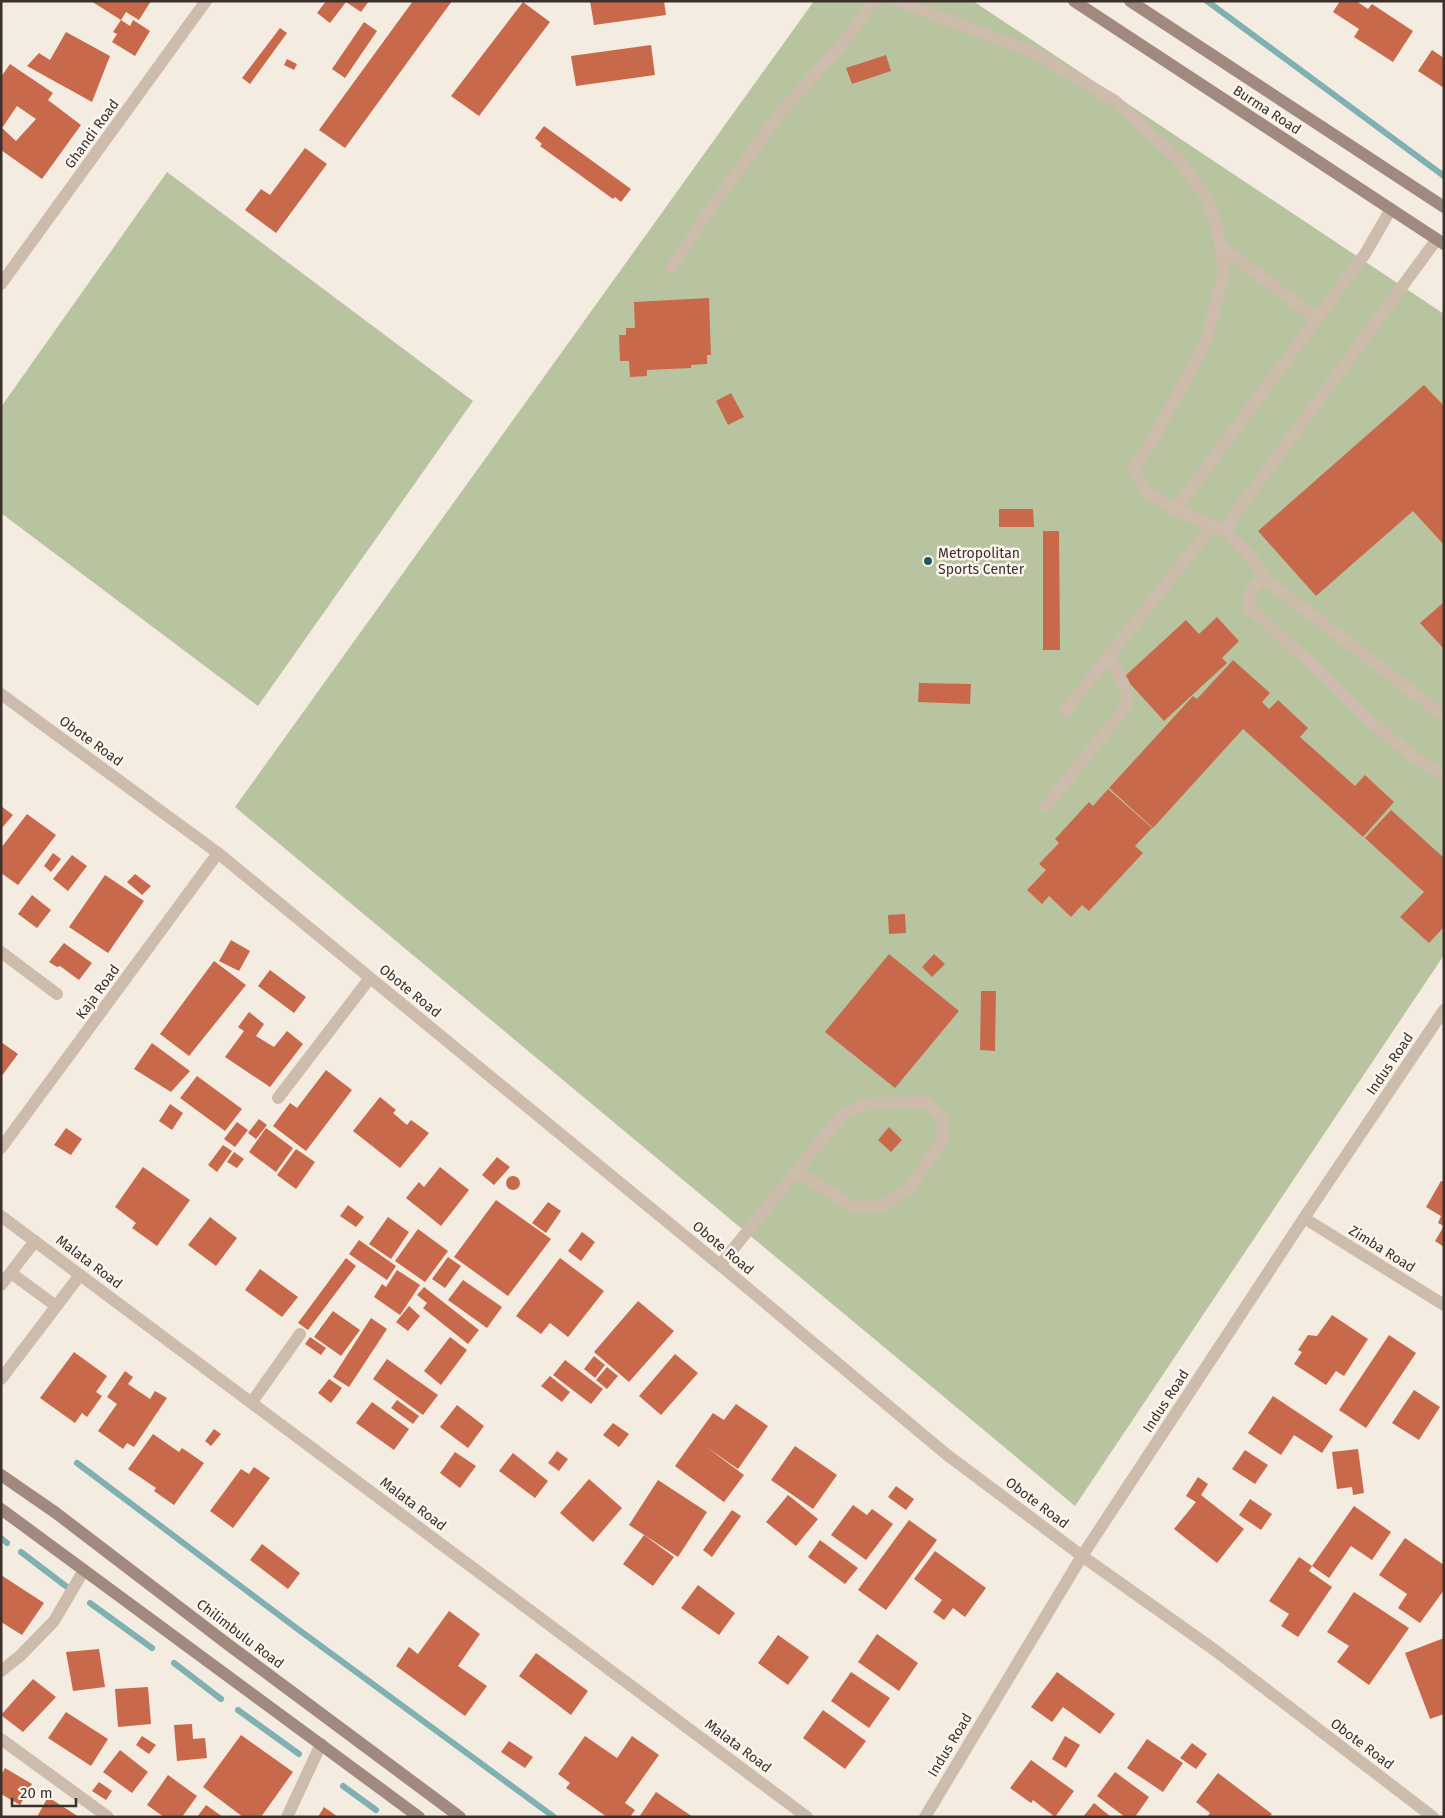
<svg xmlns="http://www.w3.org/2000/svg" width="1445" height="1818" viewBox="0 0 1445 1818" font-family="'Fira Sans',sans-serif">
<rect width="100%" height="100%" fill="#f4ebe1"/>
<path fill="#b8c4a0" d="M814,1H973L1444,314V955L1075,1506L235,807Z
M167,172L473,401L258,706L1,513V407Z"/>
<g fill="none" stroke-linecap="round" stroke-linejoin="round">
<path stroke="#7fb0b2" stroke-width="6" d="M1207,1L1444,176
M77,1463L299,1630L554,1817
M1,1538L7,1543
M21,1552L67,1587
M90,1603L152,1648
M174,1663L221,1699
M238,1710L299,1754
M343,1786L376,1810"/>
</g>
<path fill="#c8694b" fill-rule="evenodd" d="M91,1H151L139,20L126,12L121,20Z
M326,1H369L361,12L346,2L330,23L317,13Z
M413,1H452L345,148L319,130Z
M590,1H664L666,15L594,25Z
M1340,1H1356L1368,9L1372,4L1413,31L1393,62L1354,37L1359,29L1333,12Z
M523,2L550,22L479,116L451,96Z
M121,20L130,26L133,20L150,31L135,56L112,42L117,34L113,32Z
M364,22L377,31L345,78L332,69Z
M280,28L287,33L250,84L242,78Z
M66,32L110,56L92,102L27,66L39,53L50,60Z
M651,45L655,75L576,86L571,56Z
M1432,50L1444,58V88L1418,71Z
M886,55L891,71L852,84L846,68Z
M287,59L297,64L294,70L284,65Z
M10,64L53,93L48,100L81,125L42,179L1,150V77ZM17,106L36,119L16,141L2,128Z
M544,126L631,189L621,202L615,197L613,199L540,146L542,144L535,138Z
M305,148L327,164L276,233L245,210L261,189L270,195Z
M709,298L711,355H707V364L691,365V368L647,370V376L630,377L629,361H620L619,335H626V328H635L634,302Z
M1424,385L1444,406V545L1413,511L1316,596L1258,531Z
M731,393L744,417L728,425L716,401Z
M999,509H1033L1034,527H999Z
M1043,531H1059L1060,650H1043Z
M1444,602V649L1420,623Z
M1217,617L1239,641L1222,658L1227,663L1164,721L1124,677L1186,620L1199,634Z
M1233,660L1270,693L1262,702L1269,709L1278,700L1308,728L1300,737L1355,786L1365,775L1394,802L1363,837L1243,729L1153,828L1109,788L1193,696L1197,699Z
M919,683L971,684L970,704L918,702Z
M1108,789L1152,828L1135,846L1143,853L1089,911L1082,905L1071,917L1049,896L1042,904L1027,890L1046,870L1039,864L1059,843L1055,839L1089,802L1093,806Z
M1,806L13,815L1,829Z
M1391,810L1444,858V927L1429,943L1400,917L1424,892L1365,838Z
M27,814L56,835L18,885L1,873V848Z
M53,853L61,859L51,872L44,866Z
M72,855L87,866L68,891L53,879Z
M135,874L151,886L142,895L127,882Z
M105,875L144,901L108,953L69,927Z
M32,895L51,910L37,928L18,914Z
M905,914L906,933L889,934L888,915Z
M231,940L250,951L239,971L219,961Z
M64,943L92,963L79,980L60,966L57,967L49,962Z
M889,954L959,1011L895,1088L825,1032Z
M934,954L945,964L932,977L922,967Z
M214,961L246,985L189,1056L160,1034Z
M270,970L306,997L294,1013L258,986Z
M981,991H996L995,1051L980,1050Z
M249,1012L264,1024L256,1036L274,1047L287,1031L303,1044L270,1087L225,1057L244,1031L238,1027Z
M1,1042L18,1054L1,1077Z
M152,1043L190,1071L171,1092L134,1069Z
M326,1070L352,1090L306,1151L273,1126L290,1103L297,1108Z
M197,1076L242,1109L225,1131L180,1098Z
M380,1097L396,1110L393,1113L407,1125L411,1120L429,1133L400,1168L353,1131Z
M170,1104L183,1113L172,1130L159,1121Z
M259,1119L267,1125L256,1139L248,1133Z
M237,1122L248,1130L235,1147L224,1139Z
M889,1127L902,1140L891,1152L878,1140Z
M66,1128L82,1139L71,1155L54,1145Z
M266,1128L293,1148L276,1172L249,1152Z
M223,1145L232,1151L217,1172L208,1165Z
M296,1149L315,1162L296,1189L277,1175Z
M234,1152L244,1159L237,1168L227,1162Z
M497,1157L510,1167L494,1185L482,1175Z
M143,1167L190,1200L157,1246L132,1228L136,1223L115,1207Z
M440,1167L469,1190L441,1226L406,1198L419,1182L424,1187Z
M506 1183a7 7 0 1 1 14 0a7 7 0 1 1-14 0Z
M1441,1181L1444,1182V1247L1435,1241L1444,1226L1438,1223L1441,1216L1426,1207Z
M496,1200L551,1239L508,1296L454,1257Z
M548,1202L561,1211L546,1233L532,1223Z
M348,1205L364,1217L356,1227L340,1216Z
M210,1217L237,1238L216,1266L188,1245Z
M388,1217L409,1232L391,1259L369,1244Z
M418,1229L448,1251L425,1282L395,1261Z
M582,1232L595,1242L581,1261L568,1251Z
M359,1240L396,1266L387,1280L349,1254Z
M448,1257L461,1266L445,1288L432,1279Z
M346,1258L356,1266L308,1330L298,1323Z
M560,1258L604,1291L568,1337L550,1323L541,1334L516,1316Z
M260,1269L298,1297L282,1317L245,1290Z
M397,1270L420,1285L400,1315L374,1297L382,1284L386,1287Z
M463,1280L502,1307L487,1328L448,1300Z
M424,1287L479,1330L468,1344L423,1308L427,1303L417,1295Z
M638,1301L674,1331L629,1382L594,1352Z
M409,1306L420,1316L408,1331L396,1322Z
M333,1311L360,1330L341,1356L314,1337Z
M1332,1315L1368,1339L1344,1376L1336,1371L1326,1385L1294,1364L1302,1352L1298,1350L1308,1335L1317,1336Z
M371,1318L387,1329L349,1387L333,1377Z
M1389,1335L1416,1353L1366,1428L1339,1410Z
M310,1337L326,1348L321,1355L305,1344Z
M450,1337L467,1350L441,1385L424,1371Z
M74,1352L107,1376L96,1392L102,1396L87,1417L82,1413L75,1423L40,1398Z
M675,1354L698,1373L661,1415L639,1396Z
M594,1356L605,1365L595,1378L584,1369Z
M387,1359L438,1395L423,1415L373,1379Z
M565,1360L603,1389L591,1404L553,1375Z
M607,1367L618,1376L607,1389L596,1380Z
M125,1371L133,1377L128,1384L150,1399L155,1391L167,1398L134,1447L127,1443L123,1449L98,1431L117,1404L107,1397Z
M550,1376L570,1392L562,1402L541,1386Z
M329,1379L342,1388L331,1403L318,1393Z
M1414,1390L1440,1407L1419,1440L1392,1423Z
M1273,1396L1333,1436L1322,1453L1294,1435L1281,1455L1248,1433Z
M397,1400L419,1416L413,1424L391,1408Z
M372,1402L409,1429L394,1450L356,1423Z
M736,1404L768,1426L738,1469L705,1446L744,1475L724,1502L675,1466L713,1413L724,1420Z
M457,1405L484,1426L468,1448L440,1427Z
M613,1423L629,1434L619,1447L603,1435Z
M214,1429L221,1434L211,1446L205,1441Z
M153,1434L179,1452L182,1448L204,1463L174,1505L154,1491L156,1488L128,1469Z
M795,1446L837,1475L813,1509L771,1480Z
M1358,1449L1364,1493L1353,1495L1352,1487L1337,1489L1332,1452Z
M1245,1450L1268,1465L1255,1484L1232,1469Z
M557,1451L568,1459L559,1471L548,1463Z
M455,1452L476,1466L460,1488L440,1473Z
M513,1453L548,1481L535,1498L499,1471Z
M254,1467L270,1478L233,1528L210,1511L241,1469L249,1474Z
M1198,1477L1208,1484L1201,1495L1244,1529L1217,1563L1174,1529L1196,1502L1186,1496Z
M589,1479L622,1508L593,1542L560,1513Z
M658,1480L707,1512L678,1557L629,1525Z
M896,1486L914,1499L906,1510L888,1497Z
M788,1495L818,1519L796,1546L766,1522Z
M1250,1499L1272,1514L1261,1530L1239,1515Z
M853,1505L867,1515L872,1509L893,1524L866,1560L831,1535Z
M1354,1506L1391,1532L1372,1560L1351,1546L1329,1578L1312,1566Z
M732,1510L741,1516L712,1557L703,1550Z
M909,1520L937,1540L886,1610L858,1590Z
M644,1535L674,1557L653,1586L623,1564Z
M1405,1538L1444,1565V1590L1420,1623L1398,1608L1407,1594L1379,1575Z
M820,1540L858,1568L845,1584L808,1557Z
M262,1544L300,1573L288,1589L250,1560Z
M935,1551L986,1588L965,1617L953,1608L944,1620L933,1612L942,1600L914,1579Z
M1299,1557L1312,1566L1309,1571L1332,1587L1298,1637L1281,1626L1289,1614L1269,1601Z
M1,1575L44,1603L22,1635L1,1622Z
M698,1585L735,1613L719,1635L681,1608Z
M1354,1592L1409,1628L1369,1685L1337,1662L1349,1646L1327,1632Z
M449,1611L480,1634L458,1666L487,1686L465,1716L396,1666L409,1647L418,1654Z
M877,1634L918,1663L899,1691L858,1662Z
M778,1635L809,1657L788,1685L758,1663Z
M1444,1638V1714L1430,1719L1405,1653Z
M99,1649L105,1687L73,1691L66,1652Z
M536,1653L588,1691L571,1715L519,1676Z
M851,1672L890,1698L869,1728L831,1701Z
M1057,1672L1115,1714L1100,1734L1063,1707L1052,1722L1031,1707Z
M33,1679L56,1697L23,1732L1,1715Z
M148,1687L151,1724L118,1727L115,1689Z
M823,1710L866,1741L845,1769L803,1738Z
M66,1712L108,1739L91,1766L48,1738Z
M192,1724L193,1739L205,1738L207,1758L177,1761L174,1725Z
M241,1735L293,1772L261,1817H243L203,1787Z
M142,1736L156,1745L149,1754L136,1745Z
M585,1736L617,1758L632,1736L659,1755L625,1803L635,1810L630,1817H607L566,1788L570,1783L558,1774Z
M1065,1736L1080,1745L1066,1768L1052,1759Z
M1147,1739L1183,1763L1163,1792L1127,1768Z
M509,1741L533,1757L525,1768L501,1752Z
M1192,1743L1207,1754L1196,1769L1180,1758Z
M120,1750L148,1772L132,1793L103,1772Z
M1031,1760L1074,1791L1055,1817L1033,1800L1031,1803L1010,1788Z
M5,1768L32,1784L20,1805L1,1794V1775Z
M1115,1772L1149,1797L1135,1817H1125L1097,1796Z
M1218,1773L1272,1814L1269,1817H1207L1210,1813L1196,1802Z
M168,1775L197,1796L182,1817H164L147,1805Z
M99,1782L112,1791L106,1800L92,1791Z
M656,1792L693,1817H639Z
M48,1797L79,1817H37Z
M1094,1803L1111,1817H1083Z
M206,1805L223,1817H197Z
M324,1807L338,1817H318Z"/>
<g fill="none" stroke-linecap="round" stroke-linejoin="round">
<path stroke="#cdbbac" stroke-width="12" d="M897,1L1033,52L1115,101L1182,163L1207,198L1219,236L1224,274L1206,341L1152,442L1133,468L1144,489L1175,510L1225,531
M1437,239L1232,518L1225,531L1253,559L1265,579L1444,716
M1221,246L1317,319
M672,267L713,205L781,112L842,44L874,1
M1175,510L1365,254L1391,209
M1265,579C1253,584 1246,594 1249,608L1323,674L1372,723L1418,760L1444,775
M1066,710L1213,525
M1046,806L1126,707C1131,688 1117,673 1108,657
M278,1098L370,978
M720,1265L844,1113L871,1103L926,1102L943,1120L942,1141L909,1189L882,1206L854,1207L796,1171
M11,1273L56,1306
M1,1285L35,1241
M1,1379L80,1275
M252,1402L300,1334"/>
<path stroke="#cdbbac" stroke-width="12" d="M1,284L206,1
M1,952L57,994
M1,1148L218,853
M1,1216L807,1817
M1304,1218L1444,1305
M1082,1556L1216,1651L1433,1817
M1,1671L20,1656L54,1621L84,1570
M1,1739L108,1817
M287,1817L321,1744"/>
<path stroke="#cdbbac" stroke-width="12" d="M1,694L218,853L720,1265L946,1454L1082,1556
M925,1817L1082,1556L1304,1218L1444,1010"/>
<path stroke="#a18a7d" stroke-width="12" d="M1074,1L1444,244
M1130,1L1444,207
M1,1475L56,1513L230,1646L460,1817
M1,1509L419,1817"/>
</g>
<circle fill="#1f5a5e" stroke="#fbf5ee" stroke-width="2" cx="928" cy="561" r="5"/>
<g text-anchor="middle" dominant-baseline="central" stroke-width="5" stroke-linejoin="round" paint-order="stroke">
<g font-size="14" fill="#3b302b" stroke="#fbf5ee">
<text transform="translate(1267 110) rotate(33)">Burma Road</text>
<text transform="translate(92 134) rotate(-54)">Ghandi Road</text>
<text transform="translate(91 741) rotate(36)">Obote Road</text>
<text transform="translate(410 991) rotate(39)">Obote Road</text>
<text transform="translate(98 992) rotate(-54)">Kaja Road</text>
<text transform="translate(1390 1064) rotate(-56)">Indus Road</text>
<text transform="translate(723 1248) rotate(40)">Obote Road</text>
<text transform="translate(1382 1249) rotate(32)">Zimba Road</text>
<text transform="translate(89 1262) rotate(37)">Malata Road</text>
<text transform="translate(1166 1401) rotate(-57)">Indus Road</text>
<text transform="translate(1037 1503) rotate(37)">Obote Road</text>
<text transform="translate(413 1504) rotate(37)">Malata Road</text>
<text transform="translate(240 1634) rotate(37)">Chilimbulu Road</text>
<text transform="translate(1362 1744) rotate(37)">Obote Road</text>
<text transform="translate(950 1745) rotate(-59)">Indus Road</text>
<text transform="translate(738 1746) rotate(37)">Malata Road</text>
</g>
<g font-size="14" fill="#3b302b" stroke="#fbf5ee" text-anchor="start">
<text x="938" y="553">Metropolitan<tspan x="938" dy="16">Sports Center</tspan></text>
</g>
</g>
<rect width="1445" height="1818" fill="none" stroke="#3b302b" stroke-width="5"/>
<path d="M12 1798v8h64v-8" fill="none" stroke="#3b302b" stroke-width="2.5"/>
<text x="20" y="1798" font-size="15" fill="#3b302b" stroke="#fbf5ee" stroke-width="4" paint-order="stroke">20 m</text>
</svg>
